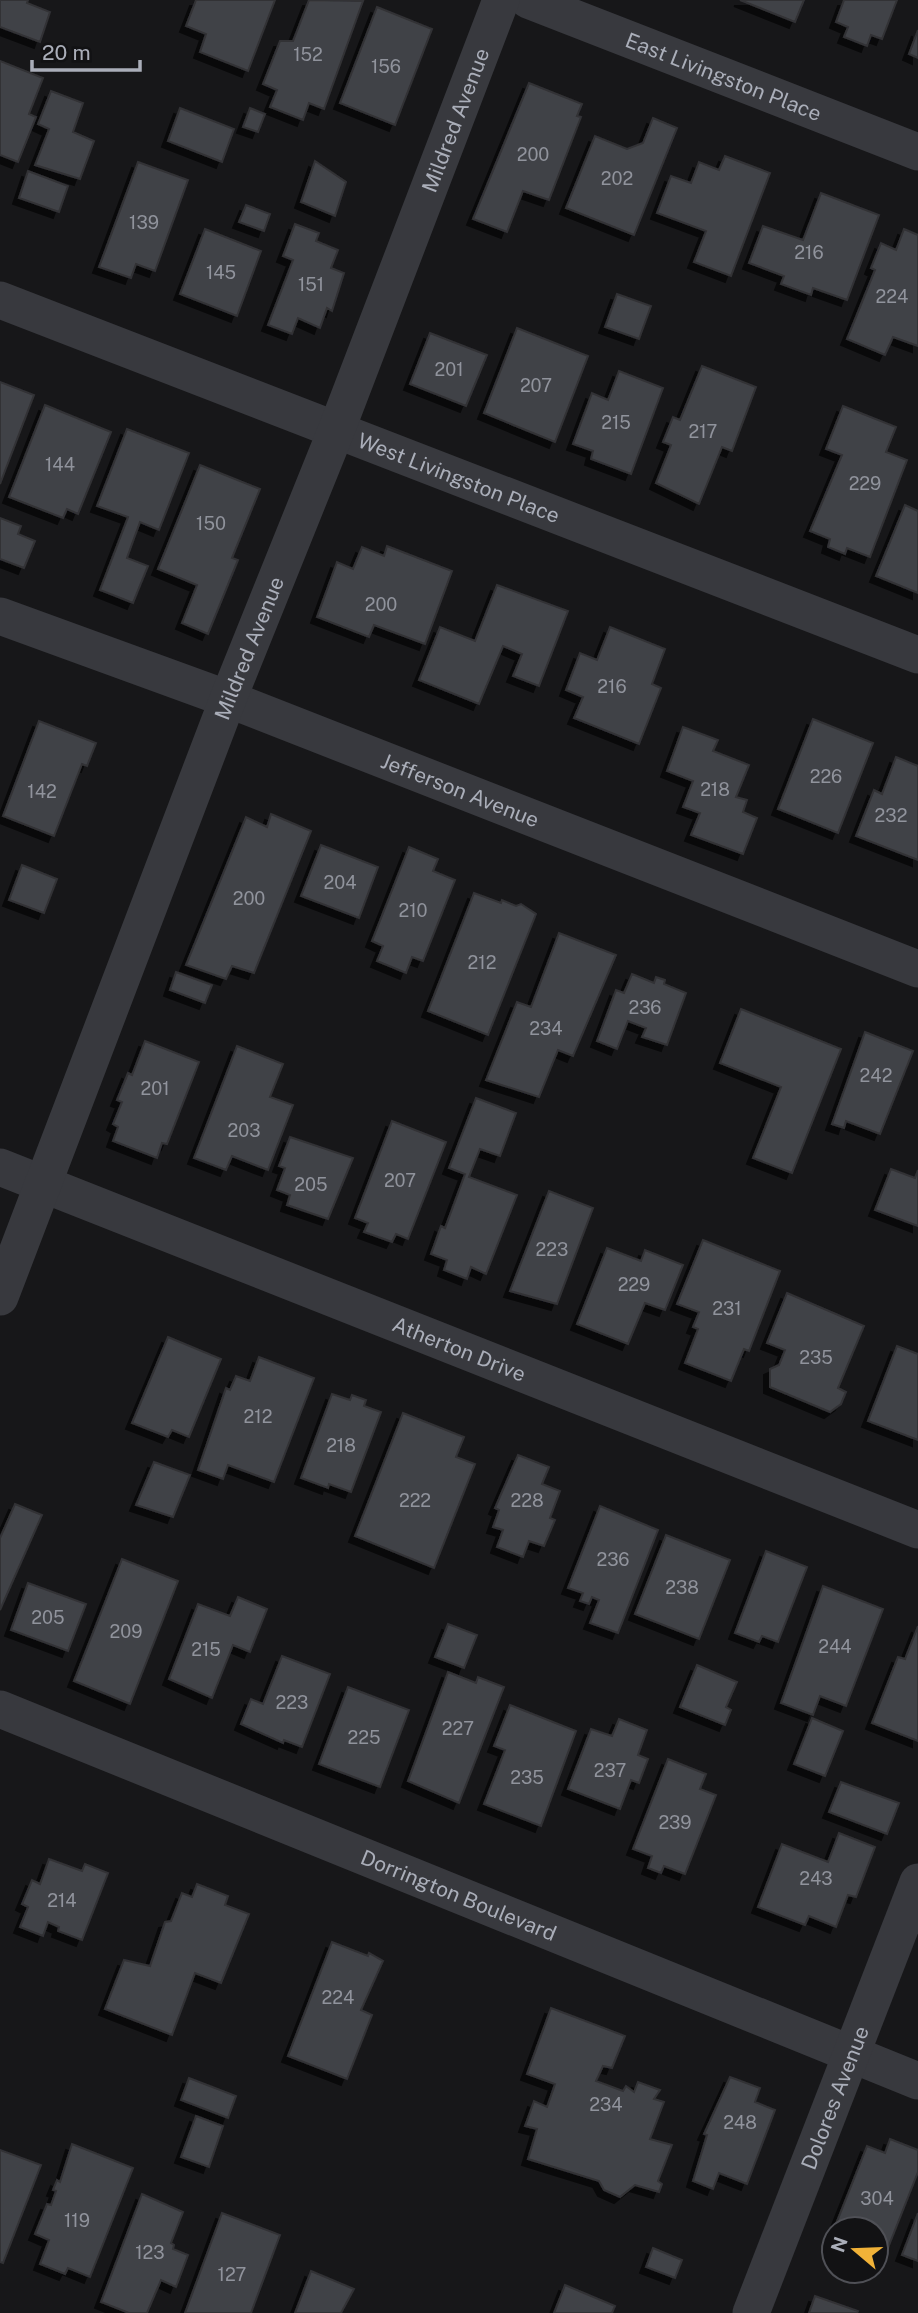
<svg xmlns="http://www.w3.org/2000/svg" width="918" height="2313" viewBox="0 0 918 2313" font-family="'Public Sans',sans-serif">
<defs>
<filter id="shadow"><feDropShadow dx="-6" dy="6" stdDeviation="0" flood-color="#0009"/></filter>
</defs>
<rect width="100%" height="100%" fill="#171719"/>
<path fill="#414246" stroke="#313135" stroke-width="2" filter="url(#shadow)" d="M0,0H28L27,3L50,12L40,42L0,27Z
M196,0H275L248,71L200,52L206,34L186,26Z
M309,0L363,1L324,109L309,103L303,120L270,107L277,90L263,84L280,41H293Z
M740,0H804L795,22Z
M844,0H897L882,39L871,35L867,46L844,37L848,27L836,22Z
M377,7L432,29L395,125L340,103Z
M918,30V58L909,54Z
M0,61L43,78L29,114L36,117L18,162L0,155Z
M529,83L582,104L577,116L581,117L549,200L523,191L507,232L473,219Z
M51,91L83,103L73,132L94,141L80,179L35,165L49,129L38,124Z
M180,108L234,129L222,162L168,141Z
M250,108L265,114L258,132L243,127Z
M653,118L677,128L634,235L566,208L595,136L627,149L643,143Z
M725,156L770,173L731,276L694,262L706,231L657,213L671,176L691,183L699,162L719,170Z
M315,161L346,182L335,216L301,202Z
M138,162L188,180L155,271L136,264L131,278L99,267Z
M28,171L68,186L59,212L19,198Z
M821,193L879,215L847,300L813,288L811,295L781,284L784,276L749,263L763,226L803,240Z
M246,205L270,214L264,231L239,222Z
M295,224L319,233L316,241L338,250L331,268L344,273L332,311L327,308L320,328L298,318L292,334L268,325L293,260L283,256Z
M205,229L261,251L237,316L180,294Z
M904,229L918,235V346L893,337L885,355L847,339L875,270L871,268L881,243L896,250Z
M617,294L651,306L639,339L605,327Z
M517,328L588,356L555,442L484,413Z
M430,333L487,355L466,406L410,384Z
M702,366L756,387L732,451L722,447L699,504L656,483L671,445L663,442L673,417L680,420Z
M619,371L663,388L631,474L591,459L593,451L573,444L592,393L608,400Z
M0,382L34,395L0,484Z
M45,405L111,432L78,514L67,509L63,518L9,497Z
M843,406L896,427L886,452L907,460L870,557L847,548L845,554L828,547L830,539L810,531L842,455L826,449Z
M127,429L189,453L159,530L140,522L127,558L148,566L133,603L100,590L128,517L97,506Z
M200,465L260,489L232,558L238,560L208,634L182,623L197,585L158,569Z
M905,505L918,511V593L876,576Z
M0,518L21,526L18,534L35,541L24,568L0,559Z
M387,546L452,571L425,644L374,625L369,637L317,617L337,562L353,569L362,547L384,556Z
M497,585L568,611L539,686L513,676L522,654L503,646L479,704L419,680L440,627L475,641Z
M610,627L665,649L652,684L661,688L639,744L574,718L583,697L566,690L580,653L597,660Z
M813,719L873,743L838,833L778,809Z
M39,721L96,743L87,766L82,764L54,836L3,816Z
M683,727L718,740L713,751L749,765L736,797L747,800L743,812L757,818L743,854L691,835L700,813L683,807L693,781L667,771Z
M896,757L918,766V860L856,836L874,790L882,794Z
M271,814L311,831L254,973L232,966L226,979L186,965L246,817L267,827Z
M321,845L378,867L359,918L301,896Z
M409,847L438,859L433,871L455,880L423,961L412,957L406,973L377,961L383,946L372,941Z
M22,865L57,879L44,913L9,900Z
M474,893L501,903L502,900L516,906L521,904L536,914L488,1035L428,1011Z
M559,933L616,955L573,1056L558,1050L539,1097L486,1080L517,1002L531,1007Z
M176,972L212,985L205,1003L170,990Z
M632,974L654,983L656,977L665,980L664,984L686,993L667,1045L642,1037L646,1028L628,1021L617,1049L597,1041L616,990L624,993Z
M741,1009L841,1049L792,1173L753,1158L781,1087L720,1063Z
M865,1032L913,1051L880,1134L846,1121L844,1128L832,1124Z
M145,1041L199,1062L167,1144L162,1143L157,1158L113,1141L118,1127L113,1124L122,1102L117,1100L128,1073L132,1075Z
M237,1046L283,1064L270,1097L293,1105L268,1170L232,1156L226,1170L194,1158Z
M476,1098L516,1113L500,1156L480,1149L469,1177L517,1195L486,1274L471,1267L467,1279L444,1270L447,1260L431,1254L441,1226L445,1228L465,1174L449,1168Z
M392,1121L446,1142L408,1239L396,1234L392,1242L364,1232L368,1223L355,1218Z
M290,1137L353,1158L328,1219L287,1205L290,1195L277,1190L285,1168L279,1166Z
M891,1169L915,1178L918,1170V1226L875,1210Z
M549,1191L593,1208L557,1304L510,1291Z
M703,1240L780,1271L749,1351L744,1349L731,1381L685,1363L698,1329L693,1327L699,1312L677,1304Z
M607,1248L641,1261L645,1250L683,1265L665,1310L645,1303L628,1344L577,1324Z
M787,1293L864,1326L838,1388L846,1392L841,1404L830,1412L770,1387V1369L779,1365L785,1350L767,1343Z
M168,1337L221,1359L189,1437L172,1430L168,1437L132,1423Z
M897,1346L918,1354V1440L868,1421Z
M259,1357L314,1378L274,1482L228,1465L223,1479L198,1470L226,1388L230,1390L236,1376L250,1381Z
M332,1394L350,1400L352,1395L366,1400L364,1406L381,1412L351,1492L329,1484L328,1488L301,1478Z
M403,1413L464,1437L456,1457L475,1464L434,1568L355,1536Z
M518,1455L549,1467L542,1484L560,1491L550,1518L555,1520L544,1546L529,1541L523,1557L497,1547L503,1530L493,1527L499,1510L495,1508Z
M154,1462L190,1475L173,1517L136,1505Z
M15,1504L42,1515L0,1610V1538Z
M600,1506L658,1530L618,1633L590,1623L599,1600L592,1597L589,1604L580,1601L583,1593L568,1588Z
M666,1535L730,1560L699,1639L635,1614Z
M766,1551L807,1567L778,1642L762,1636L759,1642L735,1633Z
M122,1559L178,1581L130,1704L74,1681Z
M28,1583L86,1604L68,1651L11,1630Z
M823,1586L883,1609L846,1706L820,1696L813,1715L781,1703Z
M238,1597L267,1609L250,1652L233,1645L212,1698L169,1679L198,1604L230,1616Z
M448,1624L477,1635L464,1668L435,1657Z
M918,1626V1741L872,1723L898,1657L905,1659Z
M282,1656L330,1674L302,1747L284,1740L283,1743L241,1724L251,1699L263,1704Z
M697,1665L737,1682L726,1707L731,1710L725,1725L680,1707Z
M448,1672L476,1683L478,1677L504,1687L459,1803L408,1781Z
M348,1687L409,1710L380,1787L319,1764Z
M510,1705L576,1731L541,1826L484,1804L505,1750L494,1746Z
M812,1718L843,1731L825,1776L794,1764Z
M619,1719L647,1730L638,1755L648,1759L639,1783L631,1780L620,1809L568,1789L591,1729L612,1736Z
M668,1759L706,1774L700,1789L716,1795L685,1874L664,1866L661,1873L648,1868L652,1856L633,1849Z
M841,1782L899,1803L887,1834L829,1812Z
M839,1833L875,1847L856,1897L848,1895L836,1927L809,1916L805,1925L758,1907L782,1844L828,1862Z
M49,1859L82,1871L85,1864L108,1873L82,1940L58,1931L59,1927L48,1922L43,1936L20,1927L28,1907L22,1904L32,1880L40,1884Z
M197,1884L228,1896L225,1905L249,1914L221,1983L195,1973L172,2035L105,2009L124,1960L150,1966L165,1922L171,1921L182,1893L192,1897Z
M332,1942L368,1956L369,1953L383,1961L361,2010L372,2015L347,2079L288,2056Z
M551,2008L625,2036L612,2068L603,2066L596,2081L623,2091L626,2086L634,2092L638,2082L660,2090L654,2099L664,2102L650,2139L672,2145L658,2181L662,2184L659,2192L635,2185L620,2197L604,2190L599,2181L528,2159L537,2129L525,2126L534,2101L547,2107L555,2084L527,2074Z
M730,2077L760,2088L755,2102L775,2110L747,2184L719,2173L713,2189L693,2181L707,2135L704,2134Z
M189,2078L236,2096L228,2118L181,2100Z
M196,2116L223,2126L209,2167L181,2157Z
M890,2139L918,2150V2172L880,2268L876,2267V2229H849L836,2224L867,2146L885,2153Z
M72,2144L133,2168L90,2277L68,2268L65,2274L40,2264L49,2240L35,2234L47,2204L51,2205L56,2191L53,2190L57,2180L60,2182Z
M0,2150L41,2165L3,2263L0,2262Z
M142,2194L183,2212L171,2243L174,2245L173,2249L188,2255L176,2287L161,2280L147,2313H129L101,2302Z
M222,2213L280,2235L251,2313H185Z
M918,2213V2261L902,2255Z
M653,2248L682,2260L675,2278L646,2267Z
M311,2271L354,2289L341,2313H295Z
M565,2285L615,2306L612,2313H554Z
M815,2296L858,2311L857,2313H809Z"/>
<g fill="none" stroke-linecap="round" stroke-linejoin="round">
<g stroke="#38393e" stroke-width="37">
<path id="s1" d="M528,0L918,152"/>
<path id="s2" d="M0,300L918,655"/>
<path id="s3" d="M0,616L228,699L918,969"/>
<path id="s4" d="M0,1167L918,1530"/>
<path id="s5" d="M0,1297L228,699L336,431L501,0"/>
<path id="s6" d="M0,1709L918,2081"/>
<path id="s7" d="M751,2313L918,1882"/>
</g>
</g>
<g text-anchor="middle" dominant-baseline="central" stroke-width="6" stroke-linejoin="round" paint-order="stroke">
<g font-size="18" fill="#90939c">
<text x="308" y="54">152</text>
<text x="386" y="66">156</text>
<text x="533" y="154">200</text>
<text x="617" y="178">202</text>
<text x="144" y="222">139</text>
<text x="809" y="252">216</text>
<text x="221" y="272">145</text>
<text x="311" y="284">151</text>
<text x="892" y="296">224</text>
<text x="449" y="369">201</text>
<text x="536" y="385">207</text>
<text x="616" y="422">215</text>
<text x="703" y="431">217</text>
<text x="60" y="464">144</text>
<text x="865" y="483">229</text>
<text x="211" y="523">150</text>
<text x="381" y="604">200</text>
<text x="612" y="686">216</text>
<text x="826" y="776">226</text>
<text x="715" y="789">218</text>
<text x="42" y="791">142</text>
<text x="891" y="815">232</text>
<text x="340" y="882">204</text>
<text x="249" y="898">200</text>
<text x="413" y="910">210</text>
<text x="482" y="962">212</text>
<text x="645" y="1007">236</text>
<text x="546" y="1028">234</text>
<text x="876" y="1075">242</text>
<text x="155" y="1088">201</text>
<text x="244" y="1130">203</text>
<text x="400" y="1180">207</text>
<text x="311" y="1184">205</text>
<text x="552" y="1249">223</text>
<text x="634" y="1284">229</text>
<text x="727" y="1308">231</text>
<text x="816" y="1357">235</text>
<text x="258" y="1416">212</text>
<text x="341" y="1445">218</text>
<text x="415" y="1500">222</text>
<text x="527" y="1500">228</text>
<text x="613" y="1559">236</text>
<text x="682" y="1587">238</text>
<text x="48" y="1617">205</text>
<text x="126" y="1631">209</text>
<text x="835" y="1646">244</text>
<text x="206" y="1649">215</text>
<text x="292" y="1702">223</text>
<text x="458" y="1728">227</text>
<text x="364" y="1737">225</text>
<text x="610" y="1770">237</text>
<text x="527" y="1777">235</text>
<text x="675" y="1822">239</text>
<text x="816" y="1878">243</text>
<text x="62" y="1900">214</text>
<text x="338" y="1997">224</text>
<text x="606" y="2104">234</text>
<text x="740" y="2122">248</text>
<text x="877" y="2198">304</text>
<text x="77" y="2220">119</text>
<text x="150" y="2252">123</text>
<text x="232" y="2274">127</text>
</g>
<g font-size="21" fill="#aaaeb9" stroke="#121214">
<text stroke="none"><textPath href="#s1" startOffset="210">East Livingston Place</textPath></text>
<text stroke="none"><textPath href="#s5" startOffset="1262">Mildred Avenue</textPath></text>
<text stroke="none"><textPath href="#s2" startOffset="492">West Livingston Place</textPath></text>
<text stroke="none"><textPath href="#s5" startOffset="695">Mildred Avenue</textPath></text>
<text stroke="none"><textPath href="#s3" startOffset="492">Jefferson Avenue</textPath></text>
<text stroke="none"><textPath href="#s4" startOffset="494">Atherton Drive</textPath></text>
<text stroke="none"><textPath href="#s6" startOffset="495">Dorrington Boulevard</textPath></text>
<text stroke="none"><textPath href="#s7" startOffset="231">Dolores Avenue</textPath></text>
</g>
</g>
<g transform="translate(855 2250) rotate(289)"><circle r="33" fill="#121214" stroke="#4f5056" stroke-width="2"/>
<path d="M0-5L12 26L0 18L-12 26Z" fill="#f1b238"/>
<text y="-10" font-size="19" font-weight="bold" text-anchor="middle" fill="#aaaeb9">N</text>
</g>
<path d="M32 60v10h108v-10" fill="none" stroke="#aaaeb9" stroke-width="3.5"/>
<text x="42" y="60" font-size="21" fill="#aaaeb9" stroke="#121214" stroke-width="5" paint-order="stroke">20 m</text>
</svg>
